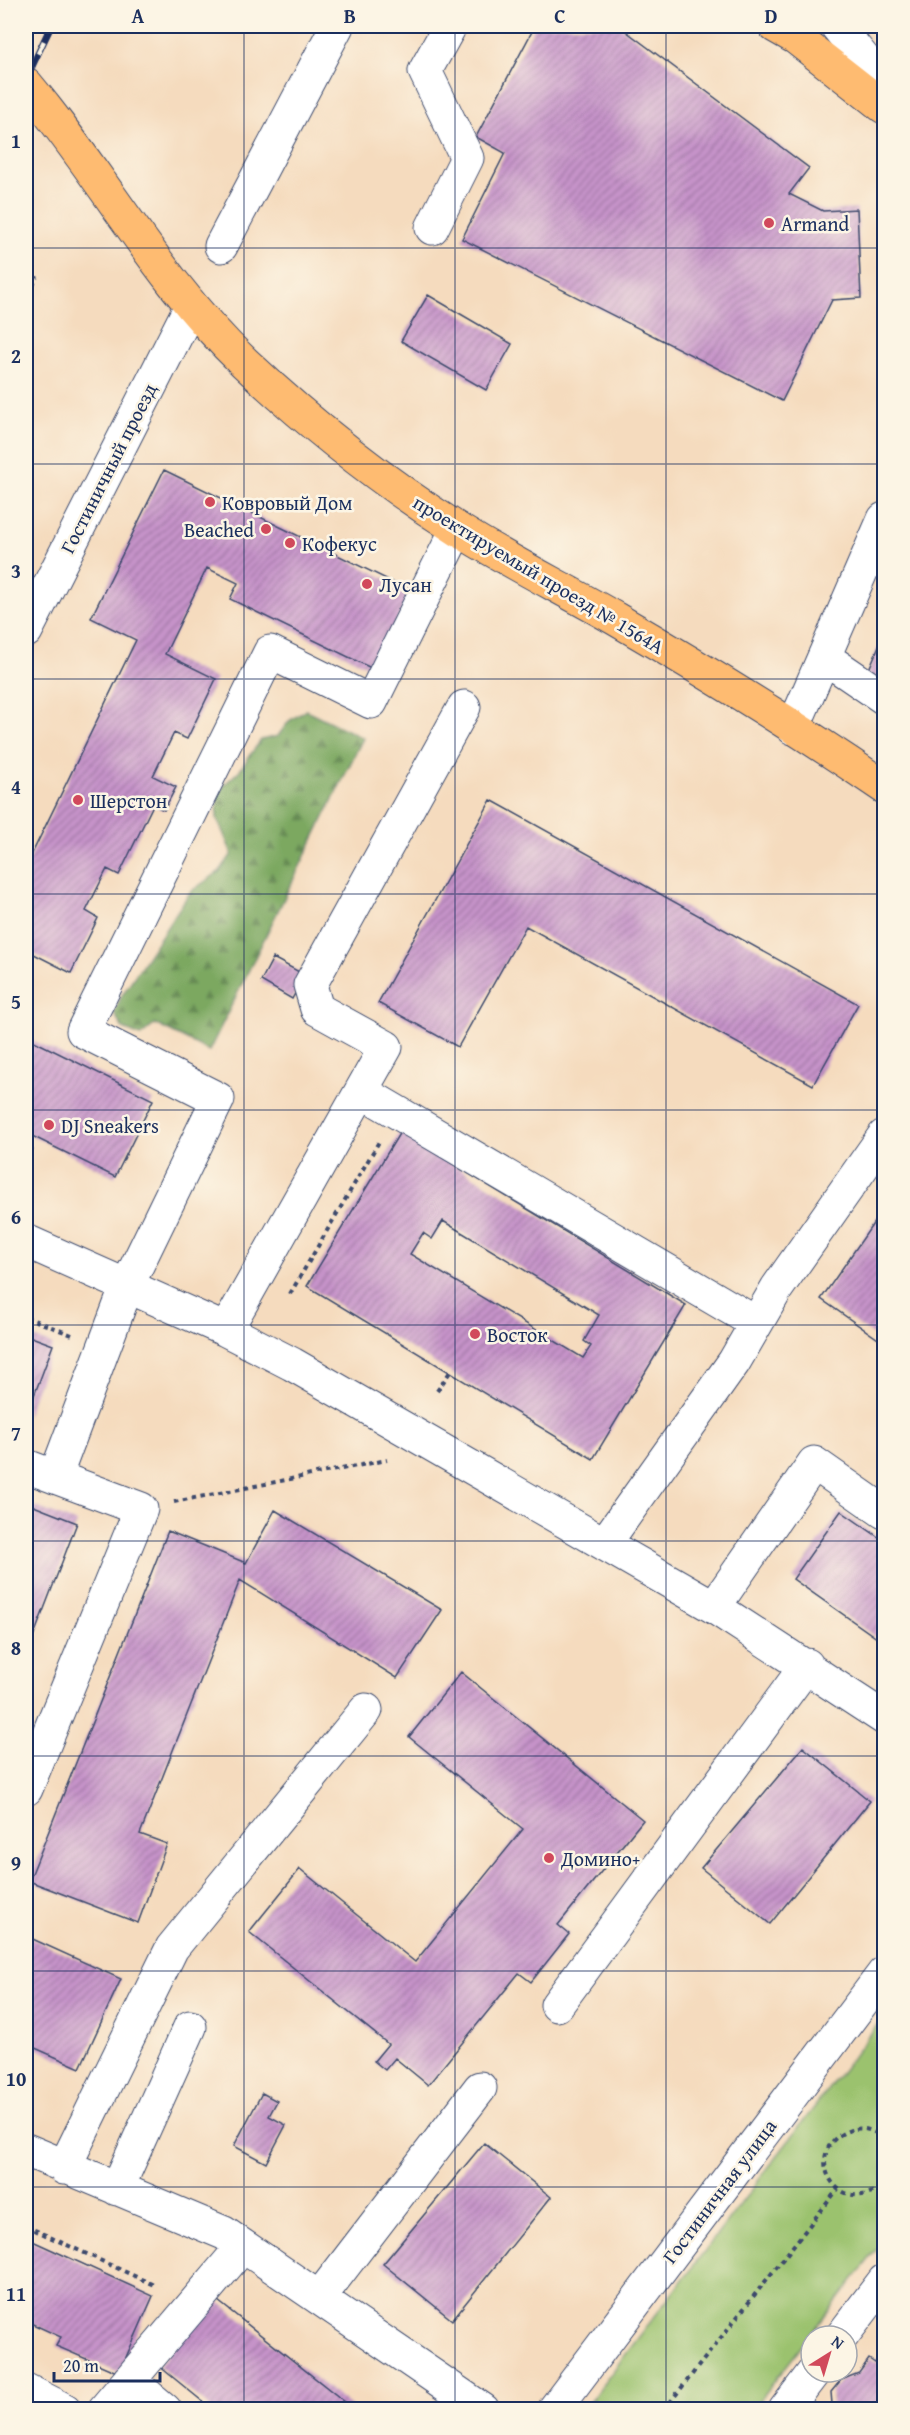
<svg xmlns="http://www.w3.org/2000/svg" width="910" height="2435" viewBox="0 0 910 2435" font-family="'Gentium Book Plus',serif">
<defs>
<pattern id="forest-firs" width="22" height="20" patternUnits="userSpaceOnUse" patternTransform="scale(1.5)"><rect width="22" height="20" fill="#7ca861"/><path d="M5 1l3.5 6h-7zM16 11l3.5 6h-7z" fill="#658953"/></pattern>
<pattern id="building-hatch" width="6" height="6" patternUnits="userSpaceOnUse" patternTransform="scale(1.5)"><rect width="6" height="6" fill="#c693c9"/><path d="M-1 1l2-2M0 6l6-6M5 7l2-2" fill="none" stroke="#a078a6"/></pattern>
</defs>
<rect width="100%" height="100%" fill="#fcf5e5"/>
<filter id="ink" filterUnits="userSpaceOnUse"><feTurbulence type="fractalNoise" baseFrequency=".0167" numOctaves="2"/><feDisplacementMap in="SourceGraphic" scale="12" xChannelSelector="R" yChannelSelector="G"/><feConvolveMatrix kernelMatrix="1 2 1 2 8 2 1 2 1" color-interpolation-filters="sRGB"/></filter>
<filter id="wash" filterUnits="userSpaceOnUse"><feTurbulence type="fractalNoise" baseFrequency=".008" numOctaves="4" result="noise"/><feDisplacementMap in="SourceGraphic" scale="24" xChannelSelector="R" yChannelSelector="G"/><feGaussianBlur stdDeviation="1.35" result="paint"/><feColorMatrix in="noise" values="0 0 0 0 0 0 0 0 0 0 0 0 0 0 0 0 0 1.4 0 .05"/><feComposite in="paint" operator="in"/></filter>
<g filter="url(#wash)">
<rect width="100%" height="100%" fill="#f5dbbe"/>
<path fill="#9bc26e" stroke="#5b7866" stroke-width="1.5" d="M884,2016V2240L753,2409H584Z"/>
<path fill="url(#forest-firs)" stroke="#4c6c60" stroke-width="1.5" d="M306,710L363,738L209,1051L155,1024L141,1036L123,1029L114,1013L122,995L190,892L220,871L232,854L217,818V799L225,784L239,771L261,740L278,736L289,721Z"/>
<g id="blocks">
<path fill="url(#building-hatch)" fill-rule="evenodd" d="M535,26H619L809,168L789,194L823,211L857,209L861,298L832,300L782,401L462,239L505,153L476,137Z
M428,295L512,344L486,390L401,341Z
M164,470L411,591L373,669L230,599L238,583L207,568L165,654L216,679L187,739L174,733L153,776L176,787L164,810L153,805L119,875L107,869L86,911L98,918L71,973L26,950V866L136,640L91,618Z
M884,634V682L867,674Z
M491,800L858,1004L813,1085L526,926L458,1047L378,1003Z
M273,958L305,975L292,999L261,981Z
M26,1037L153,1100L115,1177L26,1133Z
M400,1132L686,1305L593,1459L307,1286ZM443,1221L599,1315L584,1341L591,1346L583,1358L410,1254L423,1233L432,1239Z
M884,1208V1343L821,1299Z
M26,1335L53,1345L26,1417Z
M26,1503L77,1523L26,1656Z
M275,1510L442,1610L397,1678L240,1580L140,1834L167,1844L138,1923L29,1881L168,1531L246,1563Z
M841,1511L884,1541V1643L793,1579Z
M461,1672L643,1820L558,1925L569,1934L531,1982L519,1973L428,2085L395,2058L385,2070L374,2061L388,2044L249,1932L300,1869L415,1962L523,1829L409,1737Z
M803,1747L870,1801L770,1924L701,1868Z
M26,1936L121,1979L80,2068L33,2047L26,2064Z
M262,2093L277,2101L269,2116L286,2125L266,2163L234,2146Z
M484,2143L551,2197L452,2320L383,2264Z
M26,2238L153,2296L119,2373L56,2346L61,2337L26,2321Z
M213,2297L355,2410H213L159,2366Z
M884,2350V2410H827L832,2404L831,2392L841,2380L859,2373L869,2359L875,2363Z"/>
</g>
</g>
<g filter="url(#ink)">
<use href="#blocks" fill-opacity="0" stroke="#3c496c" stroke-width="1.5"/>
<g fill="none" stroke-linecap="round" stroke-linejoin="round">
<defs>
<path id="minor" d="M837,26L884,84
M432,228L467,158L425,71L450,26
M221,246L337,26
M884,519L824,657L884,698
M26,631L191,306
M793,728L824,657
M361,1091L756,1323
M26,1241L226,1330L292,1364L714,1607L884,1718
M226,1330L386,1047L317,1009L310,985L464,707
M26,1466L141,1509L26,1789
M55,1477L127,1286L218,1099L83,1031L270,652L371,702L457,529
M605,1543L734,1362L777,1288L884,1136
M714,1607L814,1463L884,1512
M557,2005L807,1665
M26,2150L224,2233L483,2410
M64,2168L172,1948L366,1710
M117,2189L190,2027
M319,2298L480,2088
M842,2336L884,2281
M129,2380L165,2410
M26,2390L65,2410
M104,2410L243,2246
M554,2410L884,1973
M785,2410L814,2372"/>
<path id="major" d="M775,26L796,38L884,107
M26,84C102,174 159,282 245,363C311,425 383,482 459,530C510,562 564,589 616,619C707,672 798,728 884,787"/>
</defs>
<use href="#minor" stroke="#3c496c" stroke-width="35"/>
<use href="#major" stroke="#3c496c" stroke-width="35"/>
<path stroke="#3c496c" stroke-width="4" stroke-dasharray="4.5 4.5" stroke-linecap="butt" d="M26,303L37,276
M26,1161L33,1147
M290,1294L380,1140
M26,1317L72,1335
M437,1391L450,1372
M174,1502L387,1460
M880,2135L884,2130
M884,2140C877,2131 863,2126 851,2130C797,2147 837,2224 884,2184
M26,2226L156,2286
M664,2410L838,2189"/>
<use href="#minor" stroke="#fff" stroke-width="33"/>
<use href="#major" stroke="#febb71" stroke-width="33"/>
<defs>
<path id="rail" d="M26,79L51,26"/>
</defs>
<use href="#rail" stroke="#1b2f5e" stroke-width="7"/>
<use href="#rail" stroke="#fcf5e5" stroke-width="4.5" stroke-dasharray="14" stroke-linecap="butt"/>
</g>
</g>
<path fill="none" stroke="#1b2f5e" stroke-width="1.5" stroke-opacity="0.55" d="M244,26V2410M455,26V2410M666,26V2410M26,248H884M26,464H884M26,679H884M26,894H884M26,1110H884M26,1325H884M26,1541H884M26,1756H884M26,1971H884M26,2187H884"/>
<g fill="#d1495b" stroke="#fcf5e5" stroke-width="2">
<circle cx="769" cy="223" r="6"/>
<circle cx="210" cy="502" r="6"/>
<circle cx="266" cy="529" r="6"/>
<circle cx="290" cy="543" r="6"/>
<circle cx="367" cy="584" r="6"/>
<circle cx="78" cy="800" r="6"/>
<circle cx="49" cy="1125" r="6"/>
<circle cx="475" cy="1334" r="6"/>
<circle cx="549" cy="1858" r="6"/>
</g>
<g text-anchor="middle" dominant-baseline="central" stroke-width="5" stroke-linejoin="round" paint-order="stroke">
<g font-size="20" fill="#1b2f5e" stroke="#fcf5e5" text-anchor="start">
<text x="781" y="223">Armand</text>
<text x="222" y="502">Ковровый Дом</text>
<text x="254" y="529" text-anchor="end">Beached</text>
<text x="302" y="543">Кофекус</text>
<text x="379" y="584">Лусан</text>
<text x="90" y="800">Шерстон</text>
<text x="61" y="1125">DJ Sneakers</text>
<text x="487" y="1334">Восток</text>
<text x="561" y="1858">Домино+</text>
</g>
<g font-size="20" fill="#1b2f5e" stroke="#fcf5e5">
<text transform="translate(108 468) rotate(-63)">Гостиничный проезд</text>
<text transform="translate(539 574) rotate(31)">проектируемый проезд № 1564А</text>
<text transform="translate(719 2191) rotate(-53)">Гостиничная улица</text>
</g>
</g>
<rect width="910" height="2435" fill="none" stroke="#fcf5e5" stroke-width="66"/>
<g transform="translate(829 2354) rotate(37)"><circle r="28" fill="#fcf5e5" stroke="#a2a6af" stroke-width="1.5"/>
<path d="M0-4.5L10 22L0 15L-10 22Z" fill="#d1495b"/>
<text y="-9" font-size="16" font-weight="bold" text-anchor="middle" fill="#1b2f5e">N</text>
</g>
<path d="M54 2372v9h106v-9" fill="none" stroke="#1b2f5e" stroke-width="3"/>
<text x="63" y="2372" font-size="18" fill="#1b2f5e" stroke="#fcf5e5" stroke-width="4.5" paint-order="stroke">20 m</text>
<rect x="33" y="33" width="844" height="2369" fill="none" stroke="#1b2f5e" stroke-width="2"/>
<g font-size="20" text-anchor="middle" font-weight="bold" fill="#1b2f5e">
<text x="138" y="23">A</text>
<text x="350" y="23">B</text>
<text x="560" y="23">C</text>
<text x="771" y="23">D</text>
<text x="16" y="148">1</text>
<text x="16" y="363">2</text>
<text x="16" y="578">3</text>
<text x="16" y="794">4</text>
<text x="16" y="1009">5</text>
<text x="16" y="1224">6</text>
<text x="16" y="1440">7</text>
<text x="16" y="1655">8</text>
<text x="16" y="1870">9</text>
<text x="16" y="2086">10</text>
<text x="16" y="2301">11</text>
</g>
</svg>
